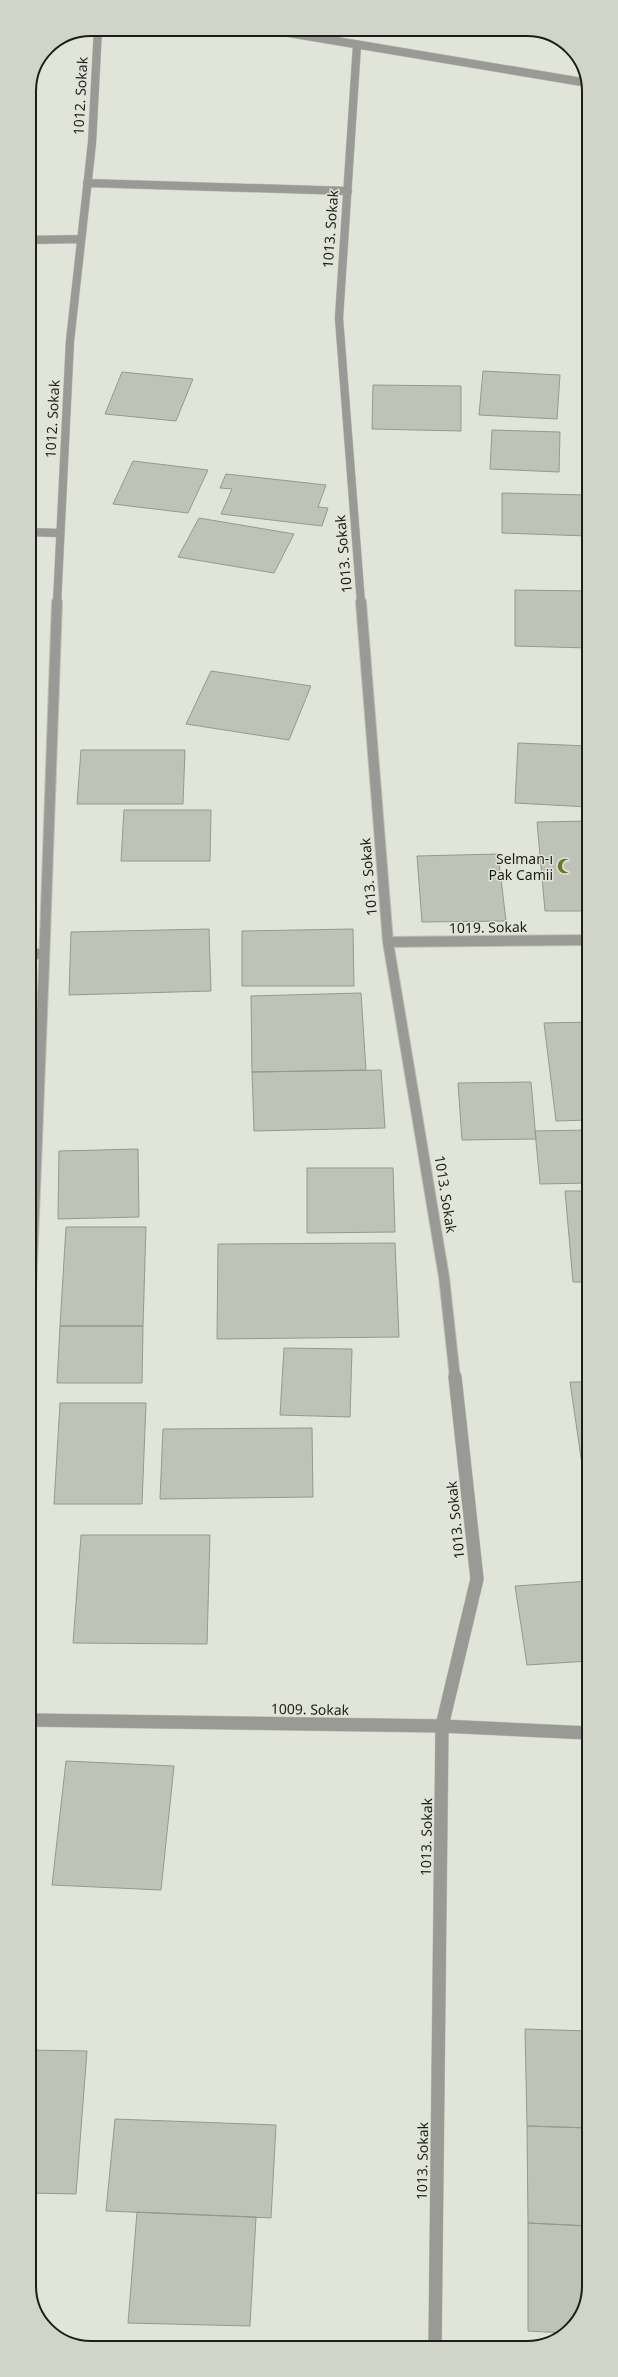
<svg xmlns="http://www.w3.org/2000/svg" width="618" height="2377" viewBox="0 0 618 2377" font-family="'Noto Sans',sans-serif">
<rect width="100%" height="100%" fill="#e1e4d8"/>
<path fill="#bfc2b6" stroke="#96998d" d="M483,371L560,375L557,419L479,415Z
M122,372L193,379L176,421L105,414Z
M29,373L34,374L29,396Z
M373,385L461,386V431L372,429Z
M492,430L560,432L559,472L490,469Z
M133,461L208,470L188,513L113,504Z
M226,474L326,485L318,507L328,508L322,526L221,514L232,489L220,488Z
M502,493L588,495V536L502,533Z
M199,518L294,534L274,573L178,557Z
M515,590L588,591V648L515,646Z
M211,671L311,686L289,740L186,724Z
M518,743L588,746V807L515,803Z
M81,750H185L183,804H77Z
M124,810H211L210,861H121Z
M588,821V911H545L537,822Z
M498,854L506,921L422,922L417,856Z
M209,929L211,991L69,995L71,932Z
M353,929L354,986H242V931Z
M361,993L366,1070L252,1072L251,996Z
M588,1022V1120L556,1121L544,1023Z
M381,1070L385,1128L254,1131L252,1072Z
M531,1082L536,1139L462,1140L458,1083Z
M588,1130V1183L540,1184L535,1131Z
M138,1149L139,1217L58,1219L59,1151Z
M307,1168H393L395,1232L307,1233Z
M565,1191H588V1282H573Z
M66,1227H146L143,1326H60Z
M395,1243L399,1337L217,1339L218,1244Z
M60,1326H143L142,1383H57Z
M284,1348L352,1349L350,1417L280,1415Z
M570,1382H589V1471H583Z
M60,1403H146L142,1504H54Z
M312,1428L313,1497L160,1499L163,1429Z
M81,1535H210L207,1644L73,1643Z
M589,1581V1661L527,1665L515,1586Z
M66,1761L174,1766L161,1890L52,1885Z
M525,2029L589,2031V2128L527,2126Z
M30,2050L87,2051L76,2194L30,2193Z
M115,2119L276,2125L271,2218L106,2211Z
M527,2126L589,2128V2226L528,2223Z
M137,2212L256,2217L250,2326L128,2323Z
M528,2223L589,2226V2287L574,2327L564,2333L528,2331Z"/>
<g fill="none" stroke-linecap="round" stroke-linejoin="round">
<defs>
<path id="minor-far2" d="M265,29L588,83
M357,45L339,318L361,603
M87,183L348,191
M29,240L81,239
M29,532L59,533
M57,603L70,341L92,143L98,29"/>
<path id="minor-far1" d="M361,602L388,942L444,1277L455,1378
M388,942L588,940
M29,954H43
M30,1314C39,1077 50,839 57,602"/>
<path id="minor" d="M30,1720L442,1726L589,1733
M435,2347L442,1726L477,1579L455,1377"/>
</defs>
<use href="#minor-far2" stroke="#bec0b6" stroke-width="9"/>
<use href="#minor-far1" stroke="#bec0b6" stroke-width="12"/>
<use href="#minor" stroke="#bec0b6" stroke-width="14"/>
<use href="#minor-far2" stroke="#999a95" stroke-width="8"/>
<use href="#minor-far1" stroke="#999a95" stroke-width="10"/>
<use href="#minor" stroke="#999a95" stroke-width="13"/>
</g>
<defs>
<symbol id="mosque-bare" viewBox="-9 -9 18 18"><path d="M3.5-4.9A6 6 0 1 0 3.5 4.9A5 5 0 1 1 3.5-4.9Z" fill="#6a7825" stroke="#e1e4d8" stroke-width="2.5" paint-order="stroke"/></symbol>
</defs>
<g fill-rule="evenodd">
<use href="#mosque-bare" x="554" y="855" width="22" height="22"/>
</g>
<g text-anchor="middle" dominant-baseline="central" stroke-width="3" stroke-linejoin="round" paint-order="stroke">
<g font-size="14" fill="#1d1e1a" stroke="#e1e4d8">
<text transform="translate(80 96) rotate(-87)">1012. Sokak</text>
<text transform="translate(330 229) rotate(-86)">1013. Sokak</text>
<text transform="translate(52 419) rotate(-87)">1012. Sokak</text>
<text transform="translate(343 554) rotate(-95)">1013. Sokak</text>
<text transform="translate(368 877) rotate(-95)">1013. Sokak</text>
<text transform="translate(488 927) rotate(-1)">1019. Sokak</text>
<text transform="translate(446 1194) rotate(81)">1013. Sokak</text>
<text transform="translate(455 1520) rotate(-96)">1013. Sokak</text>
<text transform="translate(310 1709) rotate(1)">1009. Sokak</text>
<text transform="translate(426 1837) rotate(-89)">1013. Sokak</text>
<text transform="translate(422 2161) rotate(-89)">1013. Sokak</text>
</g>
<g font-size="14" fill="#1d1e1a" stroke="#e1e4d8" text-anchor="end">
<text x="553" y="858">Selman-ı<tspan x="553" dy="16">Pak Camii</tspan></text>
</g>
</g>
<path d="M0 0H618V2377H0ZM91 36H527A55 55 0 0 1 582 91V2286A55 55 0 0 1 527 2341H91A55 55 0 0 1 36 2286V91A55 55 0 0 1 91 36Z" fill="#d1d4c9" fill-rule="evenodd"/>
<path fill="none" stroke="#1d1e1a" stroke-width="2" d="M91 36H527A55 55 0 0 1 582 91V2286A55 55 0 0 1 527 2341H91A55 55 0 0 1 36 2286V91A55 55 0 0 1 91 36Z"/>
</svg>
